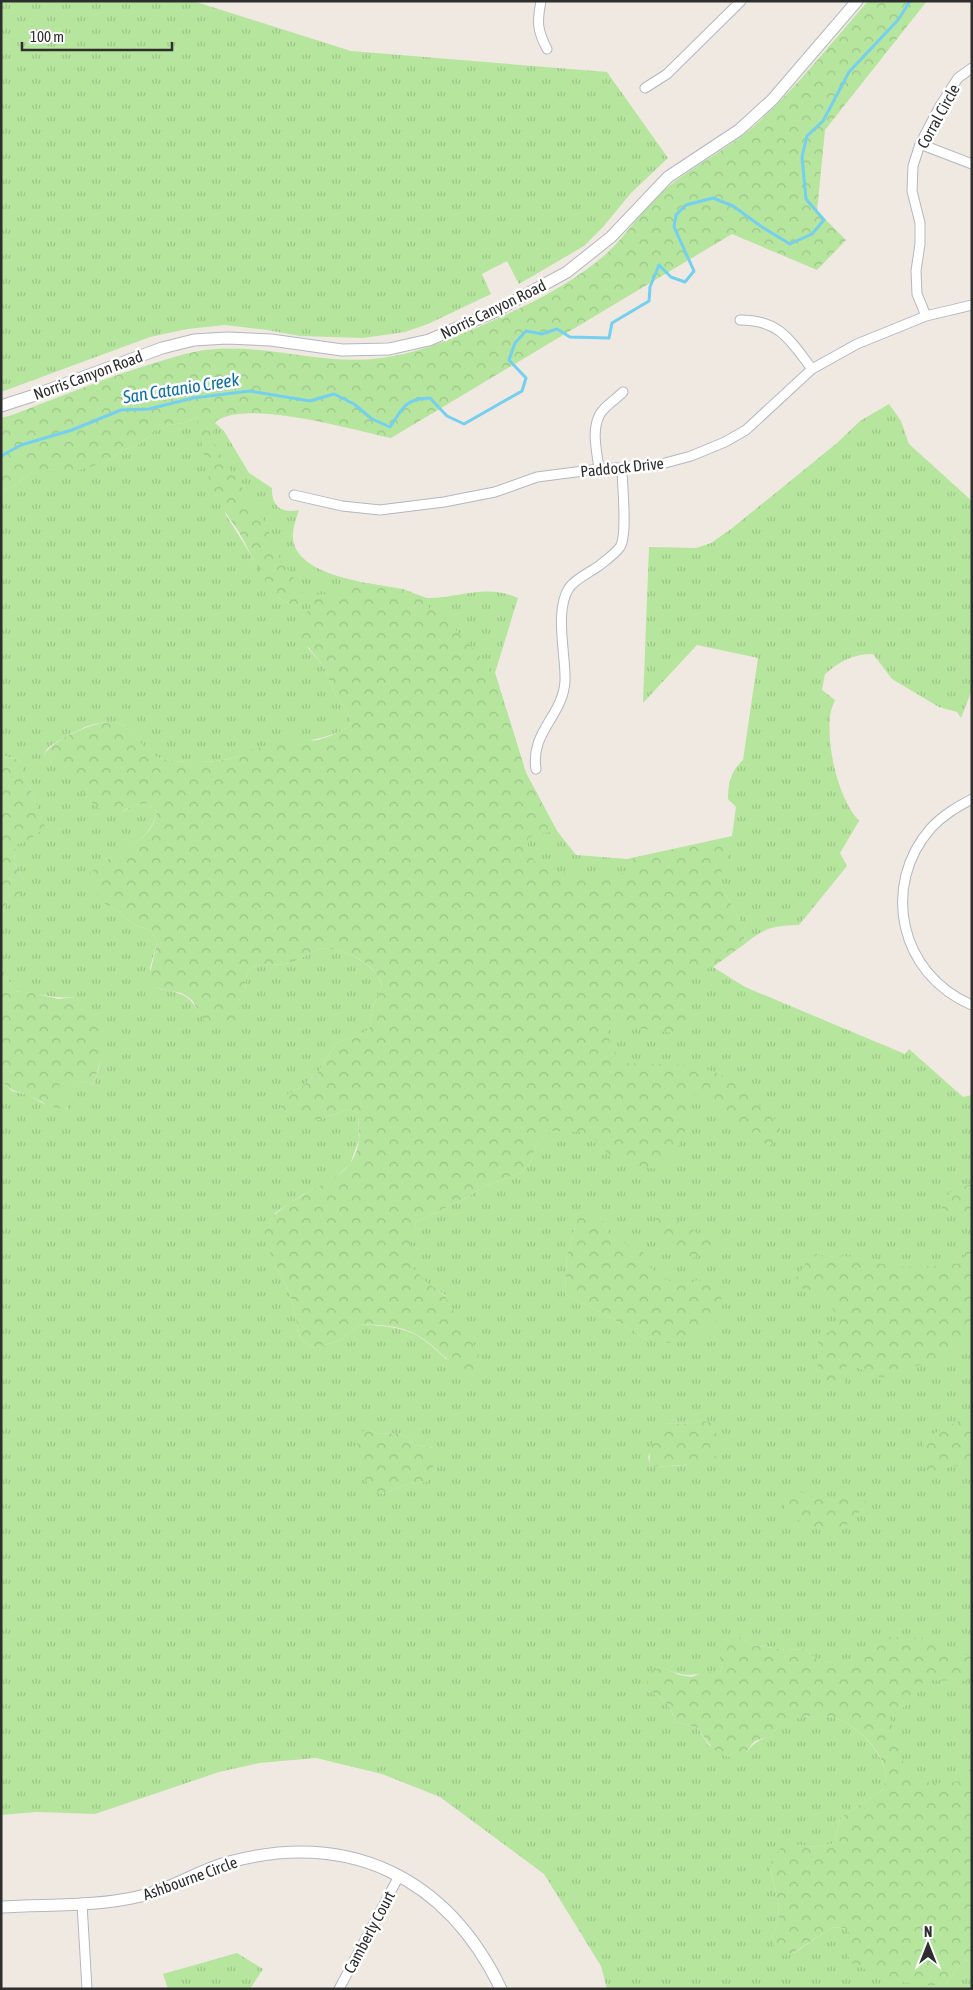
<svg xmlns="http://www.w3.org/2000/svg" width="973" height="1990" viewBox="0 0 973 1990" font-family="'Asap Condensed',sans-serif">
<defs>
<pattern id="grass-tufts" width="24" height="20" patternUnits="userSpaceOnUse" patternTransform="scale(1.25)"><rect width="24" height="20" fill="#b6e59e"/><path d="M3 7l-1-3M5 7V3M7 7l1-3M15 17l-1-3M17 17v-4M19 17l1-3" fill="none" stroke="#9dc588"/></pattern>
<pattern id="forest-crowns" width="20" height="18" patternUnits="userSpaceOnUse" patternTransform="scale(1.25)"><rect width="20" height="18" fill="#b6e59e"/><path d="M2 6a3 3 0 1 1 6 0M12 15a3 3 0 1 1 6 0" fill="none" stroke="#9dc588"/></pattern>
</defs>
<rect width="100%" height="100%" fill="#efe9e1"/>
<path fill="url(#grass-tufts)" fill-rule="evenodd" d="M1,1H193L351,51L607,72L668,158L631,193L603,227L584,246L519,284L507,261L482,274L491,294L428,324L405,332L363,338L300,336L267,330L225,325L187,329L150,337L1,392Z
M889,404L901,421L909,444L972,501V690L961,718L957,712L939,707L892,679L873,654C853,654 840,661 825,674L822,690L835,700C833,705 830,712 830,718C827,748 838,798 859,821L840,853L847,866L799,925C773,926 766,927 746,943L739,918L724,891L713,967L745,987L905,1054L909,1049L963,1097L972,1095V1912L830,1663L815,1658L804,1649L788,1650L751,1645L744,1639L722,1666L720,1672C696,1672 689,1680 666,1669L649,1691C664,1698 672,1706 675,1722L698,1728L709,1746L747,1752C755,1741 757,1743 767,1736C777,1730 783,1720 795,1718C805,1716 820,1715 830,1717C854,1721 879,1748 885,1770C887,1776 884,1783 884,1789L840,1818L835,1843L817,1847L797,1845L770,1870L778,1901L779,1918L772,1938L794,1953L833,1927L850,1929L945,1984L962,1962L972,1959V1989H607L601,1966L544,1874L440,1797L382,1774L316,1758L259,1763L219,1772L95,1814L36,1812L1,1815V1080L12,1091L29,1095L42,1103L68,1109L58,1084L84,1082L94,1084L99,1067L101,1044L76,997C53,999 37,993 14,991L1,966V916L7,901L23,880L14,862L16,844L32,838L44,827L31,791L22,774V761L1,755V491L12,487L34,471L106,462L122,450L136,446L156,431L169,425L184,423L196,417L205,453L226,515L278,598L292,605L207,443L204,413L224,431L249,473L272,488C271,506 282,514 299,510C297,516 294,525 293,532C289,575 365,582 394,588C406,590 420,599 431,598C464,597 485,584 518,598L495,673L526,773L557,831L576,855L627,859L732,836L736,807L728,799C728,783 731,771 743,760L758,658L697,645L643,703L649,547L696,548L711,543L731,529L778,491L837,443L860,421ZM303,616L561,1131L552,1130L538,1141L530,1162L522,1172L485,1186L466,1198L416,1222C414,1232 409,1243 408,1254C407,1272 431,1286 445,1295L447,1360C415,1328 404,1328 361,1324L338,1341L314,1348L300,1338L290,1293L272,1259L275,1213L304,1194L334,1179L350,1164L359,1140L358,1113L350,1109L318,1120L293,1091L300,1088L318,1073L336,1043L360,1035L369,1029L373,1007L382,985C380,982 379,978 377,975C368,960 332,943 316,950C305,955 297,962 284,964C268,966 263,962 247,970L245,991L205,1021C188,994 187,994 155,988L150,968L157,943L151,930L134,925L115,909L103,903L106,860C130,848 151,838 157,811L146,803L133,805L123,812L87,797L65,764H53L44,755C45,752 46,750 48,748C50,745 83,727 88,726C94,724 103,722 110,722C134,721 138,749 157,757C175,764 214,763 233,758C243,756 251,749 261,748C292,742 322,742 349,727L351,718L335,694L324,667L308,648ZM599,1215L610,1236L648,1340L612,1318L565,1294L567,1255L577,1220ZM700,1421L687,1465L651,1467L648,1457L665,1423L685,1424ZM367,1428L377,1434L398,1433L419,1446L434,1448L426,1482L409,1484L382,1494Z
M237,1953L263,1969L250,1989H168L163,1974Z"/>
<path fill="url(#forest-crowns)" d="M868,1H927L825,130L817,211L846,240L817,270L732,234L391,438C357,431 232,394 212,426L217,455L232,472L268,527L271,542L277,554L301,588L304,596L301,603L292,605L278,598L270,590L239,532L212,493L196,417L184,423L169,425L156,431L136,446L122,450L106,462L76,471H34L12,487L1,491V418L12,415C57,398 102,379 148,365C171,358 193,350 216,349C271,345 326,366 381,358C415,354 445,341 476,328C522,308 568,287 606,254C627,235 642,209 663,191C691,167 725,151 753,127C796,89 830,44 868,1Z
M366,583L403,589L429,599V608L446,619L495,673L526,773L557,831L534,835L528,838C527,848 531,859 539,866C550,874 595,877 609,876C617,875 625,872 632,870L633,858L718,840C738,863 718,857 722,881C724,894 732,905 738,916C742,924 743,934 746,943L713,967L695,972L687,979L689,1018L683,1026L673,1033L622,1026L608,1029L610,1045L623,1063L697,1065L729,1078L780,1124V1138L768,1147L758,1148L715,1107L706,1099L688,1092L685,1132L673,1157L658,1169L633,1165L612,1159L597,1141L582,1132L552,1131L538,1141L530,1162L522,1172L485,1186L466,1198L416,1222L408,1255L412,1267L425,1281L444,1295L479,1353L476,1375C449,1368 439,1346 415,1334C399,1325 379,1325 361,1324L338,1341L314,1348L300,1338L290,1293L272,1259L263,1226C275,1213 288,1204 303,1195C328,1180 353,1175 359,1141C360,1133 358,1122 358,1113L350,1109L318,1120L279,1112L285,1095L300,1088L318,1073L336,1043L360,1035L369,1029L373,1007L382,985C381,982 379,978 377,975C369,960 332,943 316,950C305,955 297,962 284,964C269,966 262,962 247,970L245,991L235,1023L214,1026L205,1022L192,1000L182,993L155,988L149,978L157,943L151,930L134,925L115,909L103,903L86,876C93,871 100,864 108,859C130,846 152,839 157,811L146,803C142,804 138,804 134,805C127,807 122,815 113,814C92,812 75,780 65,764H53L44,755C52,740 97,720 114,722C136,725 139,749 157,757C175,764 214,763 233,758C240,757 247,751 254,749C270,744 290,741 306,740C310,740 314,741 318,740C329,737 339,732 349,727L351,718L335,694L324,667L299,635V623L310,608L314,595L342,593Z
M1,755L22,761V774L31,791L45,827L32,838L16,845L14,862L23,880L19,898L7,901L1,916Z
M1,966L14,991L34,993L58,999L76,997C84,1006 95,1017 100,1029C106,1045 98,1068 94,1084L84,1082L59,1085L68,1108C53,1111 44,1102 30,1096C17,1090 14,1094 2,1081Z
M972,1184V1214L942,1210L941,1202L953,1190Z
M657,1204C671,1217 686,1231 705,1234C713,1235 722,1234 729,1234L710,1253L691,1258L673,1249L656,1225Z
M587,1213L599,1215L610,1236L643,1252L650,1267L665,1279L683,1286L697,1280L712,1282L722,1294L720,1317L705,1330L687,1341L664,1343L648,1340L612,1318L565,1294L567,1255L577,1220Z
M972,1242V1336L943,1359L905,1369L882,1378L847,1364L844,1384L835,1386L818,1376V1343L821,1338L836,1327L837,1314L822,1297L792,1284L811,1255L848,1256L895,1267L941,1266L961,1263L969,1244Z
M972,1416V1435L961,1438L972,1452V1471C958,1462 947,1466 934,1475L926,1471L923,1439L967,1417Z
M700,1421L710,1422L716,1431V1457L711,1463L651,1467C647,1455 653,1444 654,1431L665,1423L685,1424Z
M367,1428L377,1434L398,1433L419,1446L434,1448L433,1466L426,1482L409,1484L382,1494L368,1485L358,1463L357,1435Z
M787,1489L827,1497L852,1496L866,1501C854,1523 849,1525 826,1534L811,1525L787,1516L783,1502Z
M735,1636L744,1639L751,1645L788,1650L804,1649L815,1658L830,1663L850,1662L866,1654L881,1637L936,1638L959,1655L972,1654V1679L966,1681L924,1680L913,1701L890,1716L900,1758L916,1777L933,1784L961,1781L972,1766V1959L962,1962L945,1984C911,1990 879,1976 849,1962V1929L833,1927L793,1953L776,1954L772,1938L779,1918L778,1901L770,1869L772,1858L782,1847L797,1845L817,1847L835,1843L840,1818L884,1789C884,1783 887,1776 885,1770C880,1748 854,1721 830,1717C821,1715 806,1716 796,1718C784,1720 777,1729 768,1736C764,1739 758,1739 754,1742C748,1748 746,1756 738,1757C718,1760 708,1743 698,1728L675,1722C672,1706 664,1698 649,1691L647,1681L654,1669H666L679,1675L692,1677L704,1672H720L722,1666L719,1654L726,1639Z"/>
<g fill="none" stroke-linecap="round" stroke-linejoin="round">
<path stroke="#75cff0" stroke-width="3" d="M1,456L21,445L72,430L121,410L149,409L193,398L250,391L310,401L334,394L354,404L372,419L390,427C403,408 404,399 430,398L447,416L464,424L522,391L526,378L509,360L515,343L526,331L542,334L557,329L570,337L609,338L612,323L649,301L650,287L659,265L671,277L685,282L694,271L674,227L676,215L686,205L713,198L733,206L762,227L790,244L812,234L824,220L806,199L802,157L807,136L823,121L849,72L898,20L910,1"/>
<defs>
<path id="minor" d="M541,1C537,22 537,30 547,49
M645,88L667,74L741,1
M920,144L972,164
M926,316L917,294L916,271L920,244V223L912,191L913,166L920,144L940,106L958,78L972,68
M740,320C780,320 790,340 812,369
M599,469C597,452 591,430 600,414C605,406 616,399 623,392
M294,495L342,506L380,510L444,502L495,492L537,477L599,469L654,466L691,456L725,442L746,430L812,369L857,344L926,316L972,305
M536,769C530,732 563,716 565,681C566,655 554,611 569,588C576,578 591,572 600,565C606,560 615,554 620,547C628,535 622,485 622,468
M972,799C957,807 943,815 931,828C880,886 900,975 972,1005
M82,1904L87,1989
M339,1989L399,1876"/>
<path id="tertiary" d="M1,406L32,396L162,348L194,340L227,338L271,340L342,350L389,349L429,340L494,312L567,272L611,237L668,177L739,130L772,100L857,1
M1,1907C48,1904 96,1907 141,1896C172,1889 198,1870 229,1862C350,1830 447,1877 501,1989"/>
</defs>
<use href="#minor" stroke="#b4b7c1" stroke-width="11"/>
<use href="#tertiary" stroke="#b4b7c1" stroke-width="13"/>
<use href="#minor" stroke="#fff" stroke-width="9"/>
<use href="#tertiary" stroke="#fff" stroke-width="11"/>
</g>
<g text-anchor="middle" dominant-baseline="central" stroke-width="5" stroke-linejoin="round" paint-order="stroke">
<g font-size="16" fill="#2e2e2e" stroke="#fff">
<text transform="translate(938 116) rotate(-61)">Corral Circle</text>
<text transform="translate(493 309) rotate(-26)">Norris Canyon Road</text>
<text transform="translate(88 375) rotate(-20)">Norris Canyon Road</text>
<text transform="translate(622 467) rotate(-6)">Paddock Drive</text>
<text transform="translate(190 1878) rotate(-20)">Ashbourne Circle</text>
<text transform="translate(369 1932) rotate(-62)">Camberly Court</text>
</g>
<g font-size="18" font-style="italic" fill="#0d6fa3" stroke="#fff">
<text transform="translate(181 388) rotate(-9)">San Catanio Creek</text>
</g>
</g>
<rect width="973" height="1990" fill="none" stroke="#2e2e2e" stroke-width="5"/>
<g transform="translate(928 1945)" stroke="#ffffff" stroke-width="4" paint-order="stroke">
<path d="M0-4L9 19L0 12L-9 19Z" fill="#2e2e2e"/>
<text y="-8" font-size="14" font-weight="bold" text-anchor="middle" fill="#2e2e2e">N</text>
</g>
<path d="M22 42v8h150v-8" fill="none" stroke="#2e2e2e" stroke-width="2.5"/>
<text x="30" y="42" font-size="15" fill="#2e2e2e" stroke="#ffffff" stroke-width="4" paint-order="stroke">100 m</text>
</svg>
